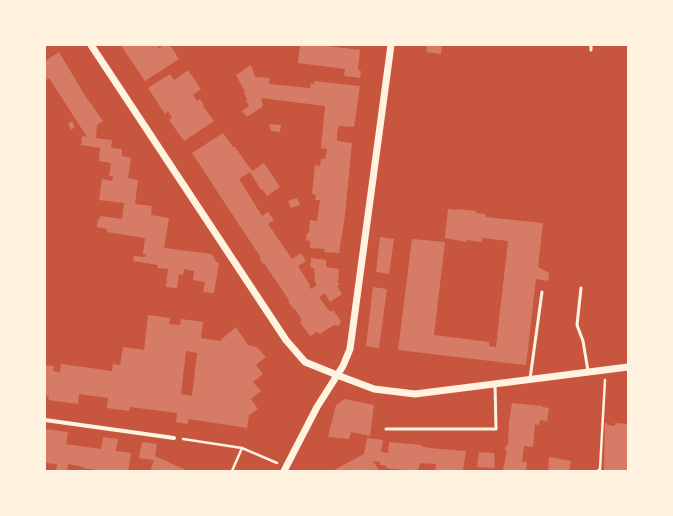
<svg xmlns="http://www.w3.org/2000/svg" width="673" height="516" viewBox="0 0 673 516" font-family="'Roboto Condensed',sans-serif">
<rect width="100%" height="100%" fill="#c8553d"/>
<path fill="#d67c66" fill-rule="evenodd" d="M126,45H157L159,48L164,45H170L179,59L145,81L122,47Z
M300,45H319L360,50L358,70L361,71L360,78L344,76L345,69L298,63Z
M427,45H442L441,54L426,52Z
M59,52L84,94L103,121L97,125L96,138L112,140L111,148L122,149V156L131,158L128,178L138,180L135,204L152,206L151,215L169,218L164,248L212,254L216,262L219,263L214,293L203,292L205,282L193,280L194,271L184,269L183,275L179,274L177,288L166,287L168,269L157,268L158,265L133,261L134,256L145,257L146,254H143L145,238L107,232V229L97,227L98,219H100V216L122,219L124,203L99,200L102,179L112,181L113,176H109L111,163L99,161L100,148L81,145L82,136L87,137L49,78L47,80L45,76V61Z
M251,65L255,77L270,78L269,84L310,88L311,83L314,84V81L360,86L354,127L339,126L337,132V141L352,143L345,215L339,253L324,252L325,249L310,248V241L306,240L307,233H309L310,220L317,221L320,200H315L316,195L312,194L315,165L320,166L321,159H325L327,149L321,148L325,106L261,98L263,106L247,117L242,111L249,106L246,100L247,99L244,93L245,92L236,75Z
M188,70L201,89L193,95L197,101L200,99L204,105L203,106L214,121L184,141L169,120L172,118L168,111L165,114L148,88L170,74L174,80Z
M72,121L75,127L71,130L68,124Z
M269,124L281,125L280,132L271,131Z
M223,133L233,147H235L252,171L264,163L280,187L267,196L262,189L261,190L250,172L239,179L262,216L268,212L274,220L268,224L292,259L301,253L306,261L298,266L310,285L309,286L311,289L317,285L315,282L314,268L310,267L311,258L326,260V267L339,269L338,283L340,284L337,286L342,294L330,302L325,293L319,297L330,312L333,310L341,321L339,326L334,325L320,334L317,332L310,336L300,322L302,320L295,309L294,310L288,301L289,300L264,263L263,264L260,259L261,258L192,153Z
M297,198L300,205L291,208L288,201Z
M448,209L457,210V209L476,211V213L485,214V217L543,223L538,267L549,273L548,281L536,279L526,365L398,350L412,239L445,242L434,335L489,342V346L496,347L508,241L482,238V242L467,240V242L445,238Z
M380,237L394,239L389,274L376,272Z
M373,287L387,289L379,348L366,346Z
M148,315L170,318L169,324L180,325L181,319L203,322L201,338L221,341L222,339L236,327L248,345L257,347L266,357L256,365L263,374L253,382L261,391L251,399L258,409L249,415L247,428L188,419V424L176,422L177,413L130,407L129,411L107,408L108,398L79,394L78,404L48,400L49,396L45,395V365L54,366L53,371L60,372L61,364L112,371L113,364L120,365L123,347L144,350ZM186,351L197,353L192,396L181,394Z
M345,399L374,405L370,436L351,432L349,439L328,437L336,405Z
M512,403L542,406V407L549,408L547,421L540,420L539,425L535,424L533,447L524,446L522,462H527L526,471L503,470L507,451H505L506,445H508L509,422Z
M605,423H607V425L615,426V423L628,424V471H604Z
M45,429L68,432L66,444L86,447L101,449L103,437L118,439L116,451L131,453L128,471H103L83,468V467L68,464L67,471H56L57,464L45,463Z
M367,438L383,440L381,452L388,453L389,442L421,445V446L429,448L466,451L463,471H435L436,464L420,463L418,471H413L386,468L387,466L380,465V462L373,461L379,470L377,471H332L364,454Z
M142,442L157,444L155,456L188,471H150L154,460L139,458Z
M479,452L494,453L495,468L477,467Z
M549,457L571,461L569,471H548Z"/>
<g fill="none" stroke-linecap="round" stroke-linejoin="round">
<path stroke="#fff3e0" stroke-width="2.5" d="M183,439L242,448L277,463
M232,471L242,448
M598,471L600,469L605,380"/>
<path stroke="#fff3e0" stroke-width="3" d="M591,50V45
M581,288L577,325L583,341L588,371
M530,379L542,292
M386,429H496L495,384"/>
<path stroke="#fff3e0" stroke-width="4" d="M45,420L174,438"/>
<path stroke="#fff3e0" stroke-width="7" d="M91,45L286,340L305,362L337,375L374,389L415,394L628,367
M284,471L317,407L343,366L350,349L391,45"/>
</g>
<rect width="673" height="516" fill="none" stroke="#fff3e0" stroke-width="92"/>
</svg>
